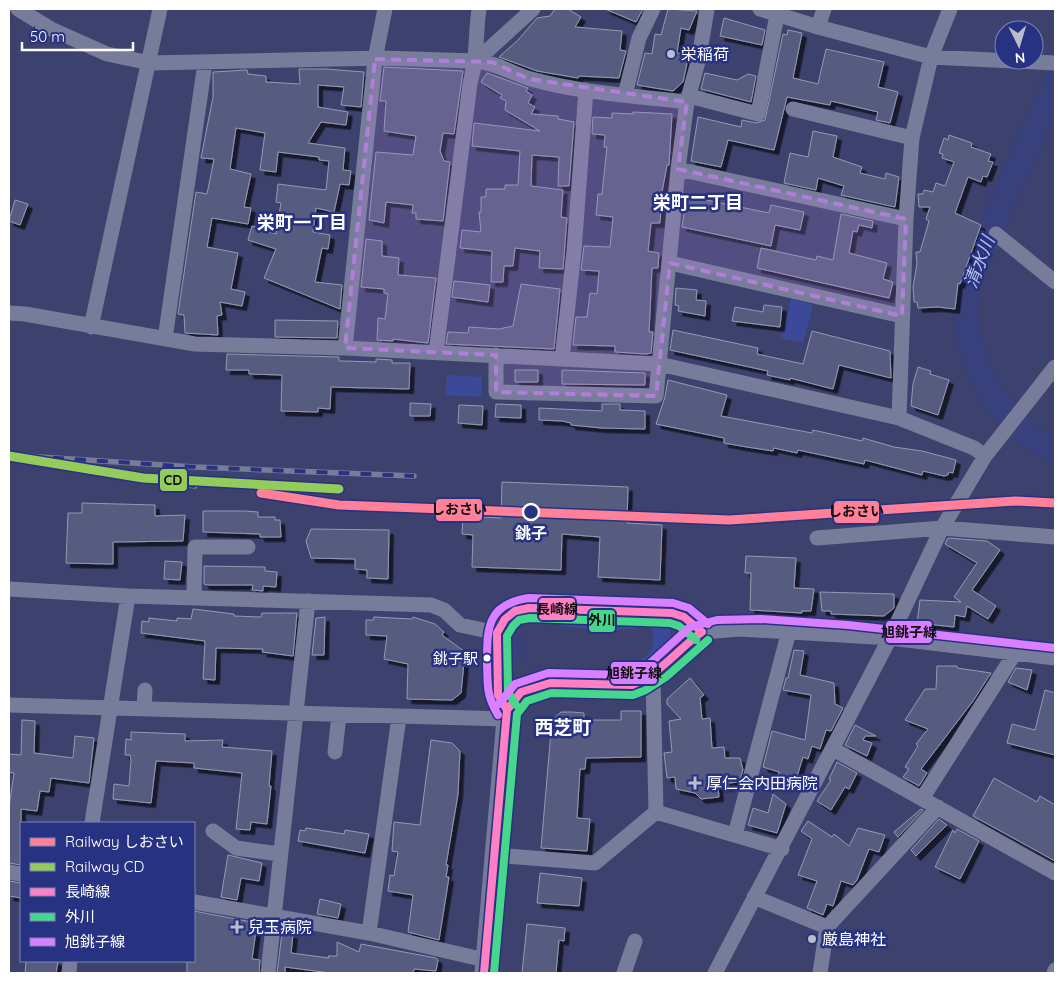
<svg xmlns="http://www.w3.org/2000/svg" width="1064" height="982" viewBox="0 0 1064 982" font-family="Quicksand,'Noto Sans JP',sans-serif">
<defs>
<filter id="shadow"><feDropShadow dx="4.5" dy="4.5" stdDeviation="0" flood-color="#0009"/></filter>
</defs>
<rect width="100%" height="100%" fill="#3c426d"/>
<path fill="#3c4998" d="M791,299L813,305L803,343L781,338Z
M447,375L482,377L481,397L445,395Z
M564,619L631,622L636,625L633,629L601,631L561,626L560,622Z
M661,622L670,626L671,643L647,665L637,668V661C656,653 654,641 652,623Z"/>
<path fill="#38417b" d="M517,633L524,643L527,657L520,661L512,657L513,643Z"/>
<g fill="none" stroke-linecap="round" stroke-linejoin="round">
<path stroke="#38417b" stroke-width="26" d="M1055,83L967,284C960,337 982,394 1022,430C1032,438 1045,444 1055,450"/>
</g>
<path fill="#575c7f" stroke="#9599b2" filter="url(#shadow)" d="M555,9H568L581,17L575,27L622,31L620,50L626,51L619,78L579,76L578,78L537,71L499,57L518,40L537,18L550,16Z
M605,9H643L636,22Z
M668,9L697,11L689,30L681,28L677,53L689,54L683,82L673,91L637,85L645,53L652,54L655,34L661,35Z
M724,18L765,30L762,45L720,36Z
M788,30L802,33L793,78L818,84L826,49L884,62L878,87L898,92L890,123L876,120L878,112L831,101L830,105L787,97L774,150L728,140L721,167L691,161L698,117L741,127L742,120L756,123L765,120L783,34L787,35Z
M384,67L463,71L454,134L443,133L440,151L444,161L450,162L443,221L416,219V213H412L413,205L386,202L384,223L369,220L376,152L413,155L416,136L384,131L386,101H380Z
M299,69H326L364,72L361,107L341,105L344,87L318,85V107L348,112L346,125L321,122L308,143L345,148L343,170L351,171L349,185L340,184L334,212L316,208L313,232L330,235L328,249L322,248L315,282L342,285L340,309L264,278L276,249L248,240L252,226L276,234L281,203L276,202L278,184L326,190L329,161L319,160V157L278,152L276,172L260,170L265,133L236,128L230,169L251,174L244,207L251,208L248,224L212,218L207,247L238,253L231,289L245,292L242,306L220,302L222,315L217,316L218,335L185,333L184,315L178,314L196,192L207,194L214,159L201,158L213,97V72L247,70L248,74L266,76V82L300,84Z
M487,73L528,88L526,91L532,95L528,103L535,107L531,114L558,116V119L574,122L569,186H558L559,157L532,155L531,186L563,190L561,217L567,218L563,269L539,268L540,251L515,248L513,266H504L503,282H491L492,251L460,248L462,230L481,232L479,212H481V197H486V189H505V185H518L520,151L472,146L474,123L540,131L505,110L506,101L500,98L502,95L481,82Z
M705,73L737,80L748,74L756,76L751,102L701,89Z
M633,112L672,114L669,165H667L662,192L660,223H651L648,251L659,253L658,268H652L649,332H653L651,353L646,354L615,352V346L573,345L576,317H587L590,293L597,294L599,271L581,270L584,246L610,247L613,217L596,215L598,194H602L607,147H604L605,135L592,134L593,117L612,118V113L633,114Z
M813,131L837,136L833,157L862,167L860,173L885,179L886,173L899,177L895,207L841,195L844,186L818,178L816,190L784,183L790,153L808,157Z
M949,135L972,143L971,147L991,154L988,161L993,162L987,177L983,176L981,182L968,177L955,213L981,225L960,284L958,283L955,309L938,307L918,308L917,302H914L913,287L917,264L916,252H920L929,221L926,219L930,207H919L918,194H923L924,190L933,192L936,183L945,186L954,162L942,158L943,154L939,153L944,138L948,140Z
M687,196L769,213L771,205L804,212L800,230L775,225L771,246L682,227Z
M15,200L28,204L20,225L9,221Z
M841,214L873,221L872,228L859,225L857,232L853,231L849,253L887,263L883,279L893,282L889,298L757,268L761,248L816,260L817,256L833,260Z
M366,239L382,241V256L399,258L398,275L436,278L428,343L393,339V341L377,340L378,318L385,319L388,294L384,293V289L361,287Z
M454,281L490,285L488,302L452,297Z
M521,284L560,289L554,349L446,344L448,332L468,333L469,327L499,329L513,326Z
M676,288L697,290L696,300L706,301L705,316L678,311L679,306L675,305Z
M764,305L782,307L780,327L732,321L735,307L763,312Z
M275,320L338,321L337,338L275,337Z
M673,330L758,348L757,354L803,364L812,331L890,351L891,378L839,365L833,389L790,378V380L767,375L768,371L670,350Z
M227,354L339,357V361H345L376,362V359L392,360V363H410L409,389L331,387L330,409L318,408V412L281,411L282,375L249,374V370H226Z
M918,367L931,371L930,374L949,380L938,415L911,406L913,384Z
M515,370H538V382H515Z
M562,370L645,373V385L562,384Z
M668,380L727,395L721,416L812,433L813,430L862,441L863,438L894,447L922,451L956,460L953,473L949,472L948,475L944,476L923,471L922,475L865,460L864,464L798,450L797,453L774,448L773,451L747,447L724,443V438L656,424L665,397Z
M410,403L431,404L430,416H410Z
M496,404L521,405V418L495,417Z
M602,404H620V410L645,411V429L602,428L571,425V423L562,421L539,420V408L602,411Z
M459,405L483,406L482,425L458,423Z
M502,482L628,487L627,523L662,525L660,580L598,577L600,537L562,534L561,570L472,567L473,535L462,534L463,516L501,518Z
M82,503L155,505V516L185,515L183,541L113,542V564L66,563L68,513H82Z
M203,511H245L258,512V517H275V520H280L281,537H260V534L203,532Z
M311,529L389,530L388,579L367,578V570L355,569V559L311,558L306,541Z
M948,538L987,541L1000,550L972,590L996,606L988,619L967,606L965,617L955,615L954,627L917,623L920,600L961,602L954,597L977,563L945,544Z
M746,556L796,558L794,588L814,589L811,611H802V613L750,610L751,573H745Z
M165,561L182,562L180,580L164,579Z
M204,566L265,567V571L277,572L276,587L263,586V591L252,590L253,585H208L204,584Z
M820,592L894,594V608L884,616L831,614V611H822Z
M193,609L234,614V616L261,617L262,613H297L293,656L262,652L263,649L216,648L215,680L203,679L205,641L141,633L142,621L149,622V618L177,621V618L191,619Z
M325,617L324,655H312L316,618Z
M374,617L412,619L413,617L435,624L444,632L442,635L465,652L461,693L452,700L407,699L408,664L384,659L387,636L366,635V620H373Z
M794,650L804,651L800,675L834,683L835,704L843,708L831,731L826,730L820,749L812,746L808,759L803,757L794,786L778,776L779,772L763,767L772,731L805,740L811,695L783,690L786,678H788Z
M937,666H957V668L991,673L973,701L921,769L927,773L919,786L903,777L909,769L905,767L918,746L916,744L928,729L905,720L925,689H936Z
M1016,668L1032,670L1027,690L1008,682Z
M690,678L704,695L700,698L702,719L710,718L712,748L724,747L725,758H740L743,770L739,782L728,783L729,787H718L719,797L701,799L695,793L676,789L675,777L667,778L664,753L672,752L669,721L681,719L667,704V699Z
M1045,690L1055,693V755L1007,743L1012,724L1035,730Z
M621,711H641V757L586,758L585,769H580L577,818L590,819L587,851L541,848L552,720L561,712H572L584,713V720H621Z
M22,720L35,721L34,753L73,758L75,736L94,738L89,783L51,778L49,792L40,791L37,811L21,809V865L9,863V807L14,773L9,772V754L21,755Z
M855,725L876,736H865L863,740L872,743L867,756L845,745Z
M131,732L185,734V741L223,740L222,747L272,751L269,786H271L267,824L251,822L250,830L236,829L242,773L194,768V763L156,761L151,803L113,799L114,784L129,786L131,760L130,755H125L126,739L131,740Z
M431,740L452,743L460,751L458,794L446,865H448L446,877H449L439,940L408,932L413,895L388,891L390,875L394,876L398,852L392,851L394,822L420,825Z
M837,762L857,773L849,789L845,787L831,810L817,801L831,780L829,779Z
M994,778L1037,802L1040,796L1055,805V861L973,816Z
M773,794L786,804L777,833L748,825L753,808L768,813Z
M921,809L923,810L898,837L894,832Z
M939,819L947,825L916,856L911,850Z
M808,821L832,837L834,834L849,846L858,828L885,835L879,852L869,849L857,880L853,885L841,881L833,906L827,904L823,915L807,908L817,881L798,875L812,839L801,831Z
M306,828L344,834L345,830L369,834L365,853L298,841L300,830L305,831Z
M957,829L979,841L960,879L935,867L953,830L955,833Z
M228,855L262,863L259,881L241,878L237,900L221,897Z
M540,873L582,878L579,906L537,903Z
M9,881L21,883V898L9,896Z
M320,899L341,904L338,918L317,914Z
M194,911L257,923L252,959L260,960L259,973H187V961H194Z
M527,924L565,928L564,941L559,940L556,973H522Z
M282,933L293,934L291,953L329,958L328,956H337V942L359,952L361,944L436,958L438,960L436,971L414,969L413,973H330L285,967V973H277Z
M26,961H58L56,973H25Z"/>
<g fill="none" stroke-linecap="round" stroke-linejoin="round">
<path stroke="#787c9b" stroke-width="15" d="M18,9L51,29L107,54L150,63L381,58L476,61C498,63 511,73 531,79C581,93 635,96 687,102
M760,9L818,27L931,57L1055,63
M818,27L824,9
M476,61L533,9
M625,95L639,38L653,9
M689,96L758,114L777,15
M793,109L912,138
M678,169L906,219
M996,234L1055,282
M670,263L902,316
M9,313L25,314L195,344L345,348L659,364L899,418L974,448L985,456
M91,327L160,9
M165,339L205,63
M345,348L375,59L385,9
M436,352L470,83C478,57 475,35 479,9
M496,355V392L656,396L678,169L687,102L699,58L707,9
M562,359L574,251L586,90
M899,418L906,219L912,138L931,57L950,9
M817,538L942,528L1055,537
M9,589L128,596L431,605L444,610L460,625L497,633
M194,597L195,547H248
M653,676L656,812
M9,705L506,719C508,696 529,687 550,683L632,685L653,676L690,639L702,632L740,629L890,638L1055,658
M144,709L145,690
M507,710L498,695L497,633L505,619L515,611L529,608L672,613L684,617L702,632
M833,749L1055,873
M335,752L339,715
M923,797L1015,653
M656,812L782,849
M92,823L128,596
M213,831L236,848L280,854
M735,835L789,631
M494,855L595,863L656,812
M9,872L21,874
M754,897L827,927
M194,902L369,933L485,960
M369,933L399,717
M69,973L70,961
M268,973L308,601
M624,973L635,941
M715,973L890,638L942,528L985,456L1055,367
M820,973L827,927L938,807
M1054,973L1055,970"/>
<path stroke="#767a99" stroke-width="19" d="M484,973L506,719"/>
<defs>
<path id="rail" d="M9,455L195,467L414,476
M143,478L195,486"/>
</defs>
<use href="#rail" stroke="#787c9b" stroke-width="5.5"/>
<use href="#rail" stroke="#273382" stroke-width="4" stroke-dasharray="11" stroke-linecap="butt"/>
<defs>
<path id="bus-1" d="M507,710L498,695L497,633L505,619L515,611L529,608L672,613L684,617L702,632
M484,973L507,710L521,692L550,683L632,685C660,674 678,649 702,632"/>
<path id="bus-2" d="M516,705L508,692L507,636L513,626L519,620L530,618L670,623L679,626L696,640
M494,973L517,714L527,701L551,693L633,695L646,690L666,677L708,640"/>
<path id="bus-3" d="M499,704L515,684L548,673L630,675L647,666L690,627L717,620L761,619L848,625L1055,648
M498,715C486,694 488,687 487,663C487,628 487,604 529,598L673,603L689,608L708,624"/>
</defs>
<use href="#bus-1" stroke="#273382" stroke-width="11"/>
<use href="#bus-2" stroke="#273382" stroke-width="11"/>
<use href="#bus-3" stroke="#273382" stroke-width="11"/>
<use href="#bus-1" stroke="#ff80c5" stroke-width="8"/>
<use href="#bus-2" stroke="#46d78d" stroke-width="8"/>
<use href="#bus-3" stroke="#d880ff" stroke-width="8"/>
<defs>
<path id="rail-1" d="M261,493L339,505L729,520L1015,501L1055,503"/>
<path id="rail-2" d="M9,456L143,478L339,489"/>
</defs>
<use href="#rail-1" stroke="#273382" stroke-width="12"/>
<use href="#rail-2" stroke="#273382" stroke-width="12"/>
<use href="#rail-1" stroke="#ff8098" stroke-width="9"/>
<use href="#rail-2" stroke="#94cc5b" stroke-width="9"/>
</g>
<path fill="#b080d9" fill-opacity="0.2" stroke="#b080d9" stroke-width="4" stroke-dasharray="10 6" stroke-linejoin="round" d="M375,59L492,62L529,79L687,102L678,169L906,219L902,316L670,263L656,396L496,392V355L345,348Z"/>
<g fill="#bbbdcc" stroke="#273382" stroke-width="2">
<circle cx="671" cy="54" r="5"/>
<path d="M692.5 775.5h5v5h5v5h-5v5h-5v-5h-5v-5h5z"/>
<path d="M234.5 919.5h5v5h5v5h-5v5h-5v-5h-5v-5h5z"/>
<circle cx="812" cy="939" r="5"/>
</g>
<circle fill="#273382" stroke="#fff" stroke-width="2.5" cx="531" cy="512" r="8"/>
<circle fill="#fff" stroke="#273382" stroke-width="2" cx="487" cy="658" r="4.5"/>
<g text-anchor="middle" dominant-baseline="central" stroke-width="5" stroke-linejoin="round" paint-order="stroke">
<g font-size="15" fill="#fff" stroke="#273382" text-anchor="end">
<text x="478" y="658">銚子駅</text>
</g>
<g font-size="16" fill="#fff" stroke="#273382" text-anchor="start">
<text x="681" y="54">栄稲荷</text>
<text x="706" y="783">厚仁会内田病院</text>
<text x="248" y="927">兒玉病院</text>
<text x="822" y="939">厳島神社</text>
</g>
<g font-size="16" font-weight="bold" fill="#fff" stroke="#273382">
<text x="531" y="533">銚子</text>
</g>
<g font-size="18" font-weight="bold" fill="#fff" stroke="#273382">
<text x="698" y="202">栄町二丁目</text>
<text x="302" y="222">栄町一丁目</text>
</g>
<g font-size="18" font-style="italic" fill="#bbc3ee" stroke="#273382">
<text transform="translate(979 262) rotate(-69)">清水川</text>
</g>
<g font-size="19" font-weight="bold" fill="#fff" stroke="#273382">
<text x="563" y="727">西芝町</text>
</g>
</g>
<g stroke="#273382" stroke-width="2">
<rect x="159" y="468" width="29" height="24" rx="5" fill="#94cc5b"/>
<rect x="435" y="498" width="48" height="24" rx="5" fill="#ff8098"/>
<rect x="833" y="500" width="47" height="24" rx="5" fill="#ff8098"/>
<rect x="538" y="597" width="38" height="24" rx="5" fill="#ff80c5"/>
<rect x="588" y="609" width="28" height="24" rx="5" fill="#46d78d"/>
<rect x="885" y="620" width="48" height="24" rx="5" fill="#d880ff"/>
<rect x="610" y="661" width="48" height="24" rx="5" fill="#d880ff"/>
</g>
<g font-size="14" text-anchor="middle" font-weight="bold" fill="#111">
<text x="173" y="485">CD</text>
<text x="459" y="514">しおさい</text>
<text x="856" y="516">しおさい</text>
<text x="557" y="614">長崎線</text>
<text x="602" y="625">外川</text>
<text x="909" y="637">旭銚子線</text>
<text x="634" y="678">旭銚子線</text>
</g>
<rect width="1064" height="982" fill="none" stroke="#ffffff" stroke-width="20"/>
<rect x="20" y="822" width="175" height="140" fill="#273382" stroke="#7d85b4"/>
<rect x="30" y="838" width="25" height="8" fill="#ff8098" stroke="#7d85b4"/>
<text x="65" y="847" font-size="15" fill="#ffffff">Railway しおさい</text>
<rect x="30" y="863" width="25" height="8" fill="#94cc5b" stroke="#7d85b4"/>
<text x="65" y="872" font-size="15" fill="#ffffff">Railway CD</text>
<rect x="30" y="888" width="25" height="8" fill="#ff80c5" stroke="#7d85b4"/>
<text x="65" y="897" font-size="15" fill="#ffffff">長崎線</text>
<rect x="30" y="913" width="25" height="8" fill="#46d78d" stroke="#7d85b4"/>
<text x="65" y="922" font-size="15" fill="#ffffff">外川</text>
<rect x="30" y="938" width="25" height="8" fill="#d880ff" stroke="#7d85b4"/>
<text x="65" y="947" font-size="15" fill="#ffffff">旭銚子線</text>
<g transform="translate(1019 45) rotate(175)"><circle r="24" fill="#273382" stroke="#7d85b4"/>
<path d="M0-4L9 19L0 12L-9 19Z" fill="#bbbdcc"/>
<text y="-8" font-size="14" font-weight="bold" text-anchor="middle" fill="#ffffff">N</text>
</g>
<path d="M22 42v8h111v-8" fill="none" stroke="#ffffff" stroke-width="2.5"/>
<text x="30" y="42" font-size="15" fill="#ffffff" stroke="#273382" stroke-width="4" paint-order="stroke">50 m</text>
</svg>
